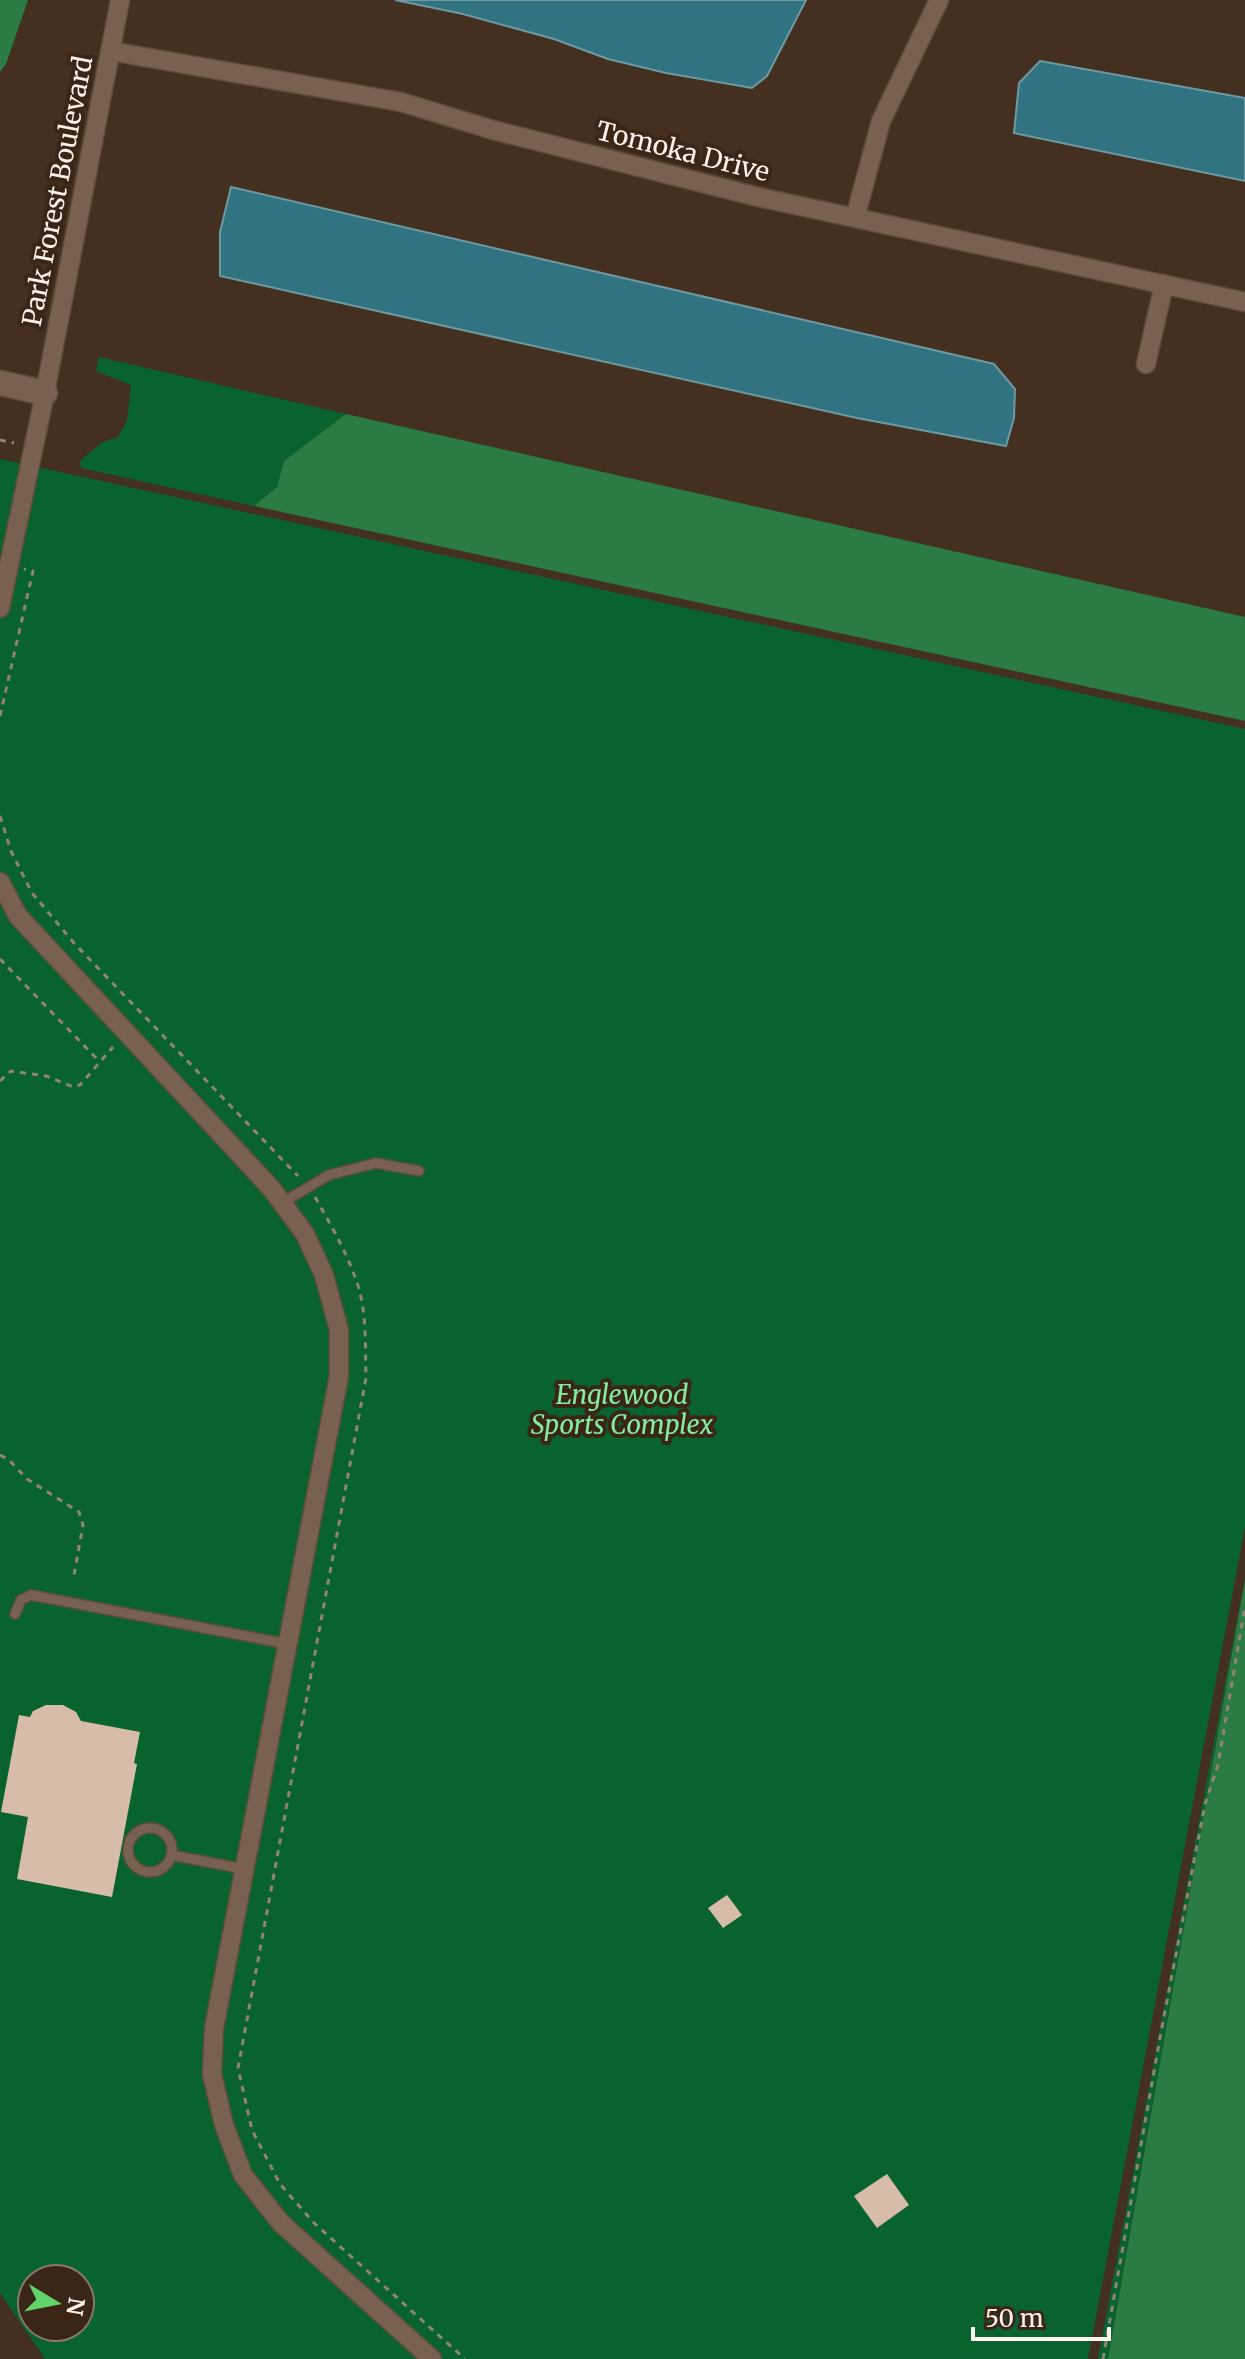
<svg xmlns="http://www.w3.org/2000/svg" width="1245" height="2359" viewBox="0 0 1245 2359" font-family="Merriweather,serif">
<rect width="100%" height="100%" fill="#443020"/>
<path fill="#09632f" fill-rule="evenodd" d="M99,357L346,414L284,461L277,487L254,506L81,468L80,461L101,443L118,437L127,421L131,385L96,371Z
M0,459L1245,729V1527L1088,2359H45L0,2293ZM32,2279H80V2327H32Z
M1245,1577L1108,2359H1098Z"/>
<path fill="#2b7b45" d="M0,0H28L6,64L0,72Z
M346,414L1245,617V721L254,506L277,487L284,461Z
M1245,1579V2359H1108Z"/>
<path fill="#317380" stroke="#6e99a0" stroke-width="2" d="M395,0H806L767,76L752,88L666,73L608,59L554,39L463,14Z
M1040,61L1245,98V181L1014,133L1019,83Z
M231,187L994,364L1015,389L1014,418L1006,446L857,418L220,276V232Z"/>
<path fill="#d6bca9" d="M46,1705H63L76,1712L81,1721L140,1732L134,1763L137,1764L112,1897L17,1879L28,1817L1,1812L19,1715L30,1717L33,1711Z
M727,1895L742,1915L723,1928L708,1908Z
M887,2174L909,2205L877,2228L854,2196Z"/>
<g fill="none" stroke-linecap="round" stroke-linejoin="round">
<defs>
<path id="service" d="M282,1203L329,1175L376,1163L419,1171
M15,1614L21,1600L31,1595L288,1644
M128 1850a22 22 0 1 1 44 0a22 22 0 1 1-44 0Z
M171,1855L244,1869"/>
<path id="minor" d="M110,51L401,102L493,130L758,197L1245,302
M855,218L881,121L939,0
M1146,364L1164,284
M0,608L45,393L120,0
M0,882L18,916L271,1188L305,1234L324,1275L339,1330V1376L214,2028L212,2074L224,2125L243,2175L281,2223L432,2359"/>
<path id="tertiary" d="M0,383L45,393"/>
</defs>
<use href="#service" stroke="#5d4c3e" stroke-width="12"/>
<use href="#minor" stroke="#5d4c3e" stroke-width="21"/>
<use href="#tertiary" stroke="#5d4c3e" stroke-width="27"/>
<path stroke="#938376" stroke-width="3" stroke-dasharray="6 6" stroke-linecap="butt" d="M0,440L14,443
M0,716L33,571L24,569
M0,816L11,851L32,893L74,943L298,1176
M0,959L100,1062
M0,1081L11,1071L46,1076L73,1087L80,1085L113,1047
M315,1197C332,1227 349,1256 359,1289C367,1318 365,1349 366,1378L238,2068L252,2130L280,2184L314,2223L465,2359
M0,1455L9,1460L27,1479L79,1512L83,1525L74,1575
M1103,2359L1161,2032L1205,1804L1218,1765L1245,1606"/>
<use href="#service" stroke="#786150" stroke-width="9"/>
<use href="#minor" stroke="#786150" stroke-width="18"/>
<use href="#tertiary" stroke="#786150" stroke-width="24"/>
</g>
<g text-anchor="middle" dominant-baseline="central" stroke-width="8" stroke-linejoin="round" paint-order="stroke">
<g font-size="26" fill="#fdf2ea" stroke="#3a2616">
<text transform="translate(683 151) rotate(14)">Tomoka Drive</text>
<text transform="translate(57 191) rotate(-79)">Park Forest Boulevard</text>
</g>
<g font-size="26" font-style="italic" fill="#83eca0" stroke="#3a2616">
<text x="622" y="1394">Englewood<tspan x="622" dy="30">Sports Complex</tspan></text>
</g>
</g>
<g transform="translate(56 2303) rotate(100)"><circle r="38" fill="#3a2616" stroke="#88786b" stroke-width="2"/>
<path d="M0-6L14 30L0 20L-14 30Z" fill="#62d469"/>
<text y="-12" font-size="22" font-weight="bold" text-anchor="middle" fill="#fdf2ea">N</text>
</g>
<path d="M973 2327v12h136v-12" fill="none" stroke="#fdf2ea" stroke-width="4"/>
<text x="985" y="2327" font-size="24" fill="#fdf2ea" stroke="#3a2616" stroke-width="6" paint-order="stroke">50 m</text>
</svg>
